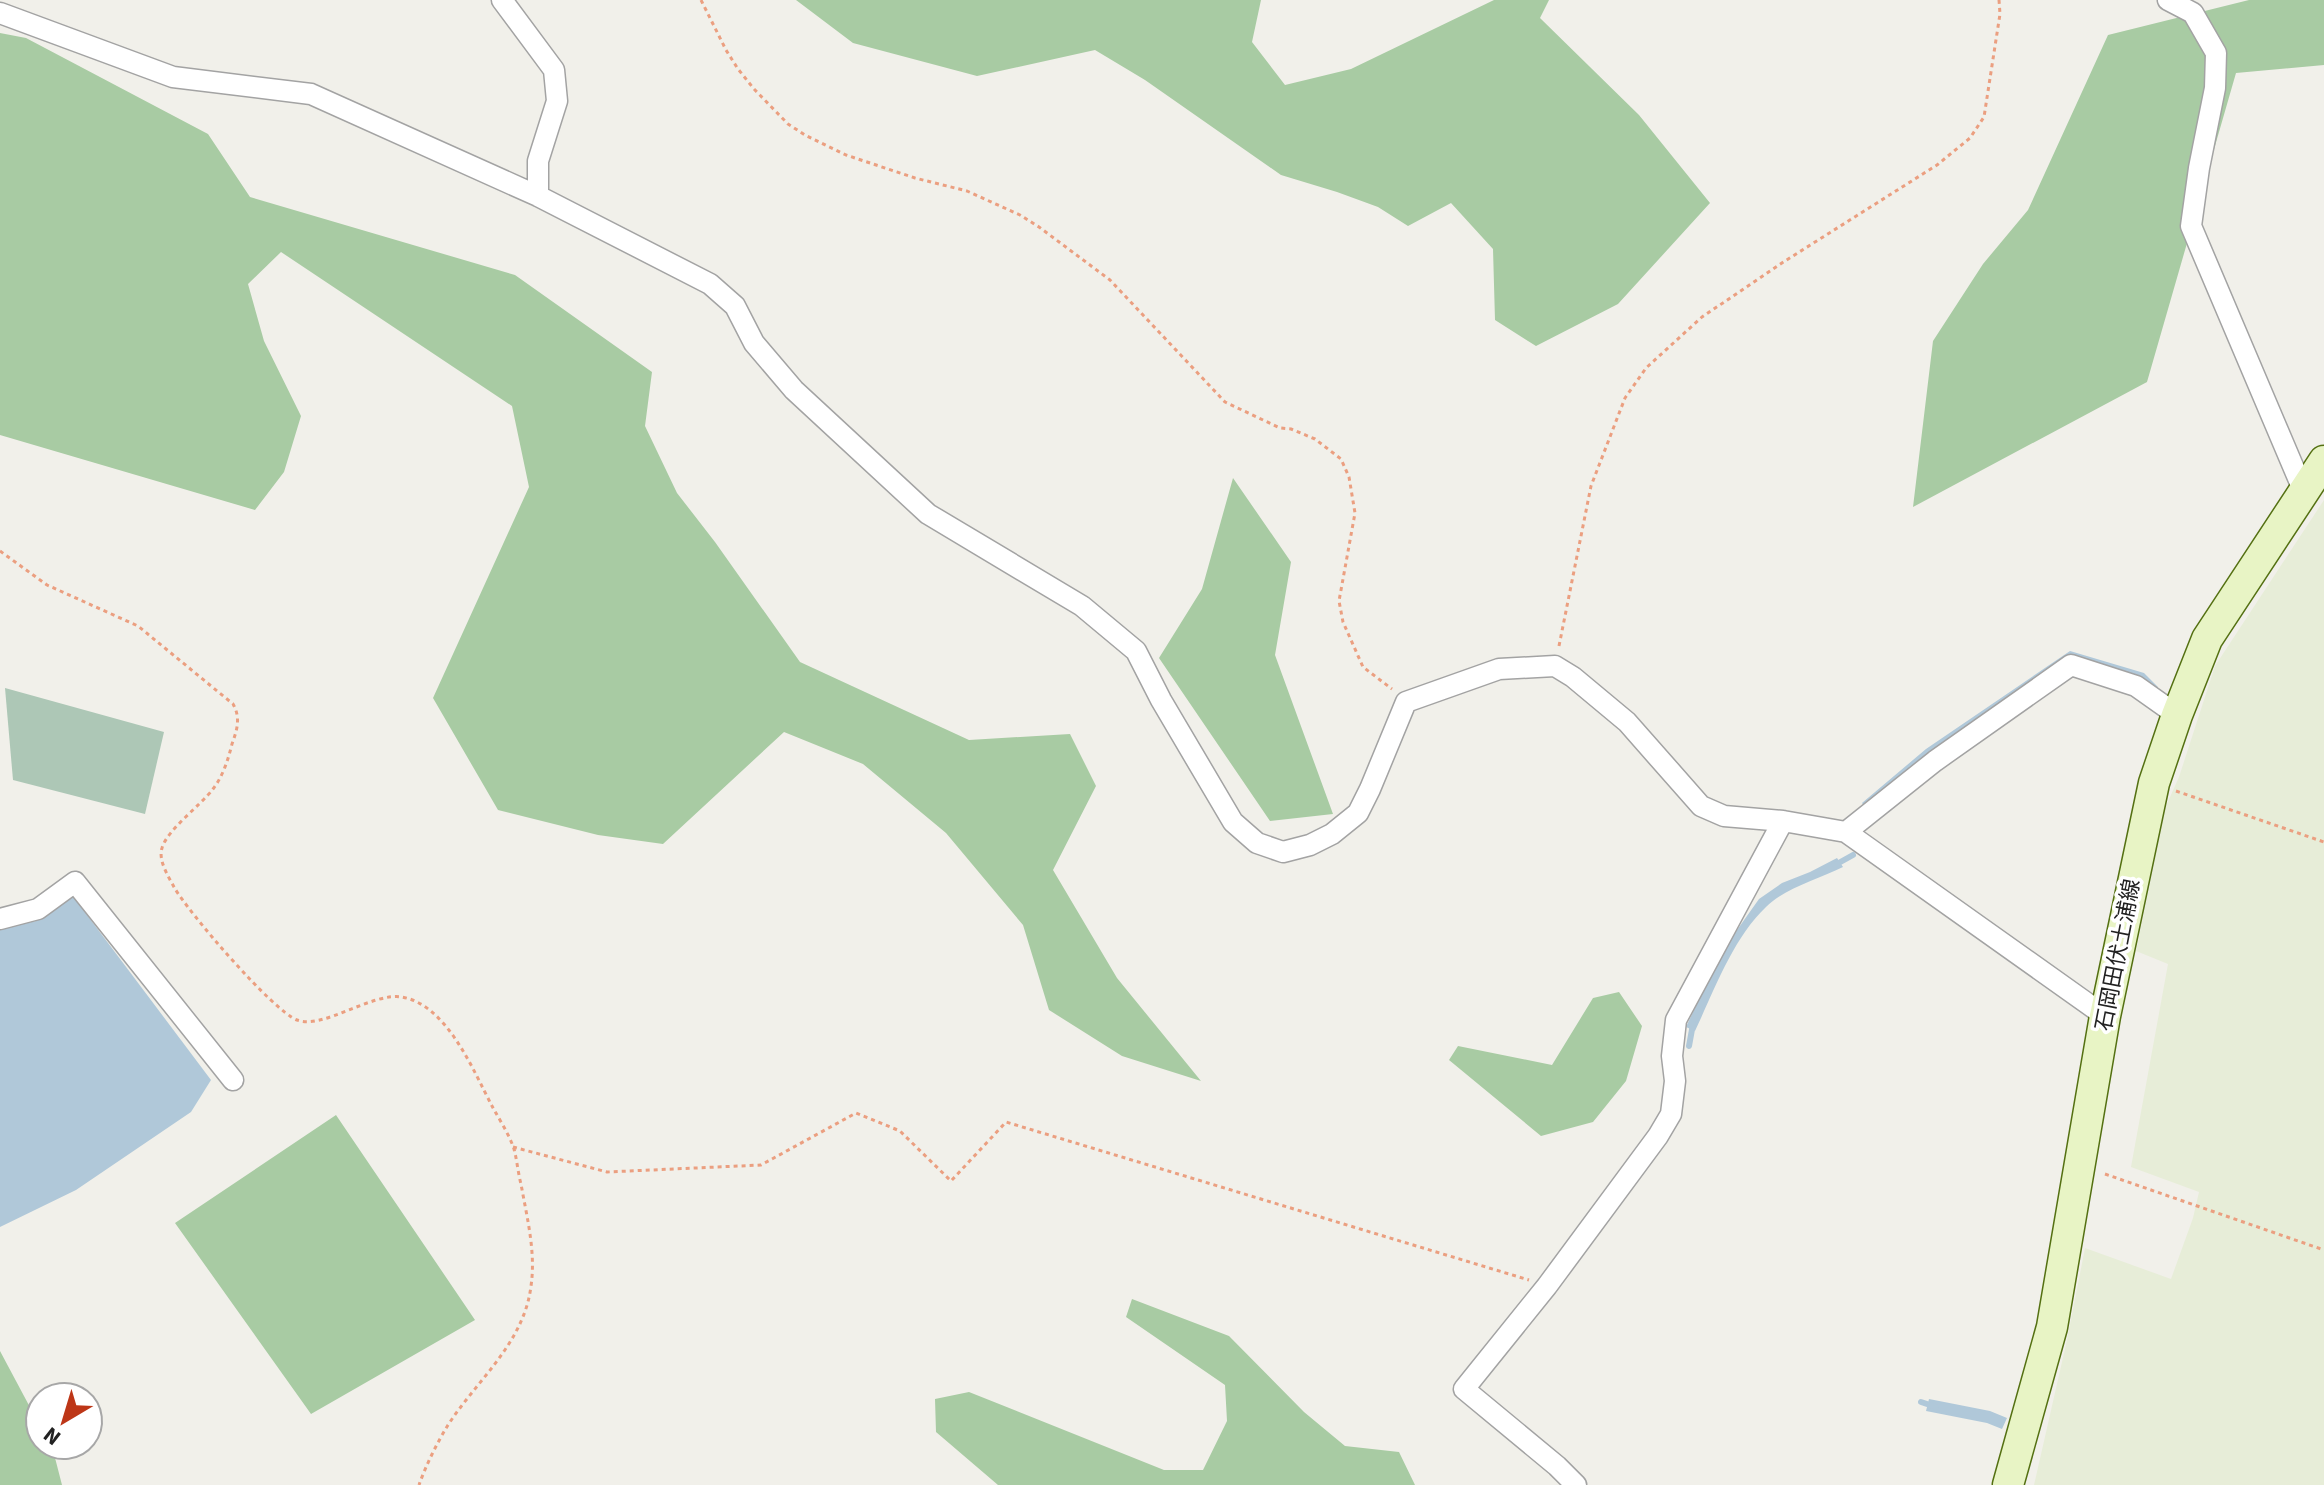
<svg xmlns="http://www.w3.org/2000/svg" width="2324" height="1485" viewBox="0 0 2324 1485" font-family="'Source Sans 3','Noto Sans JP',sans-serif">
<rect width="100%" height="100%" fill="#f1f0ea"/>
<path fill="#e7edd8" d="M2324,500V1485H2034L2067,1340L2085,1248L2171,1279L2193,1218L2199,1192L2131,1167L2168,964L2136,951L2166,806L2179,777L2215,666Z"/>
<path fill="#a8cba3" d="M796,0H1261L1252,42L1285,85L1351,69L1494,0H1549L1540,18L1639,115L1710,203L1618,304L1536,346L1495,320L1493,249L1451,203L1408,226L1378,207L1337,192L1281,175L1145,80L1095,50L977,76L853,43Z
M2249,0H2324V65L2236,73L2147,382L1913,507L1933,341L1983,264L2028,210L2108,35Z
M0,33L26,38L208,134L250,197L515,275L652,372L645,426L677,493L715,542L800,662L969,740L1070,734L1096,786L1053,870L1117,978L1201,1081L1122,1056L1049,1010L1023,925L946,833L863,764L784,732L663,844L598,835L498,810L433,698L529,487L512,406L281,252L248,284L264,341L301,416L284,472L255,510L0,435Z
M1233,478L1291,562L1275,655L1333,814L1270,821L1159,658L1202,589Z
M1619,992L1642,1026L1626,1081L1593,1122L1541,1136L1449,1060L1458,1046L1552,1065L1593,998Z
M336,1115L475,1320L311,1414L175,1223Z
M1132,1299L1229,1336L1304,1412L1345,1446L1399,1452L1415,1485H998L936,1432L935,1399L969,1392L1164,1470H1203L1227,1421L1225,1385L1126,1317Z
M0,1351L40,1426V1445H50L53,1450L62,1485H0Z"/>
<path fill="#adc7b6" d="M5,688L164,732L145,814L13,780Z"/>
<path fill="#b0c8d9" d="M2070,651L2144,673L2158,687L2151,694L2071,660L1868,811L1862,803L1926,749Z
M1837,858L1843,867C1819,879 1785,888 1766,907C1733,938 1714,991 1695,1031L1686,1027L1720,954L1759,899L1782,883L1810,872Z
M72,895L211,1080L191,1112L76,1190L0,1227V929L36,921Z
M1929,1399L1990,1411L2007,1418L2002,1429L1987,1423L1926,1411Z"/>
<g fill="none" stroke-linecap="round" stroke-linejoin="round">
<path stroke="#b0c8d9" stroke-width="6" d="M1835,865L1853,855
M1689,1046L1693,1024
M1921,1402L1936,1407"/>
<defs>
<path id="minor" d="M502,0L554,70L557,101L538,161V196
M2168,0L2193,13L2216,53L2215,88L2199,168L2191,226L2304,492
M0,13L173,77L311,94L538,196L710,284L735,306L754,343L794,390L928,514L1082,606L1136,651L1161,700L1233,822L1257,843L1283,852L1310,845L1332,834L1358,813L1370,789L1406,702L1499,669L1555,666L1573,677L1627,722L1701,806L1724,816L1783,821L1846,832L2105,1016
M1846,832L1935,761L2071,665L2136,686L2177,715
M0,919L38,909L75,882L233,1080
M1576,1485L1557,1466L1464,1389L1547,1286L1658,1136L1671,1114L1675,1081L1672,1056L1676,1020L1783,821"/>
<path id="secondary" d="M2008,1485L2052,1327L2105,1016L2154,783L2177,715L2207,639L2324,461"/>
</defs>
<use href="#minor" stroke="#a3a3a3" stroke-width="23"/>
<use href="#secondary" stroke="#547012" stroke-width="33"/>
<path stroke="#eb9f80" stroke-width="3" stroke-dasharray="4 4" stroke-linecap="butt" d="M701,0L726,50L738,69L754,89L788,124L805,135L846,155L915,178L967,191L1020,215L1039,227L1110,280L1225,402L1280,428L1291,429L1315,439L1341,459L1349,477L1355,513L1339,601L1343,622L1363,667L1392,689
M0,551L47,585L138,626L233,704C241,718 237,730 232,744C228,760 223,776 213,789C201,805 167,830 162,848C158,860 168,876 174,887C188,912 273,1011 297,1020C323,1030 372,992 402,997C447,1005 473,1070 492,1106C499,1119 509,1134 514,1149C517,1160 518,1173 521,1184C527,1218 536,1252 531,1286C524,1343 477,1380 448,1425C437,1443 426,1465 419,1485
M1559,646L1591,486L1625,398L1646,368L1702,317L1785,261L1937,165L1970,138L1984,117L2000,14L1999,0
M2176,791L2324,842
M513,1147L607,1172L761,1165L856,1113L900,1131L951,1181L1006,1122L1529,1280
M2105,1174L2324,1250"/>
<use href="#minor" stroke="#fff" stroke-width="20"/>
<use href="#secondary" stroke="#e8f4c5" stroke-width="30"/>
</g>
<g text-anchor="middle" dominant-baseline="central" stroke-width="7" stroke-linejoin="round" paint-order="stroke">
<g font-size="22" fill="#222" stroke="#fff">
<text transform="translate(2118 955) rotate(-79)">石岡田伏土浦線</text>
</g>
</g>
<g transform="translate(64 1421) rotate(218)"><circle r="38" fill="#ffffff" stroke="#a7a7a7" stroke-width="2"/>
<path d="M0-6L14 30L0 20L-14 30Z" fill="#bd3617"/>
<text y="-12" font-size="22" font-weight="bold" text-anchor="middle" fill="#222222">N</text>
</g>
</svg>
